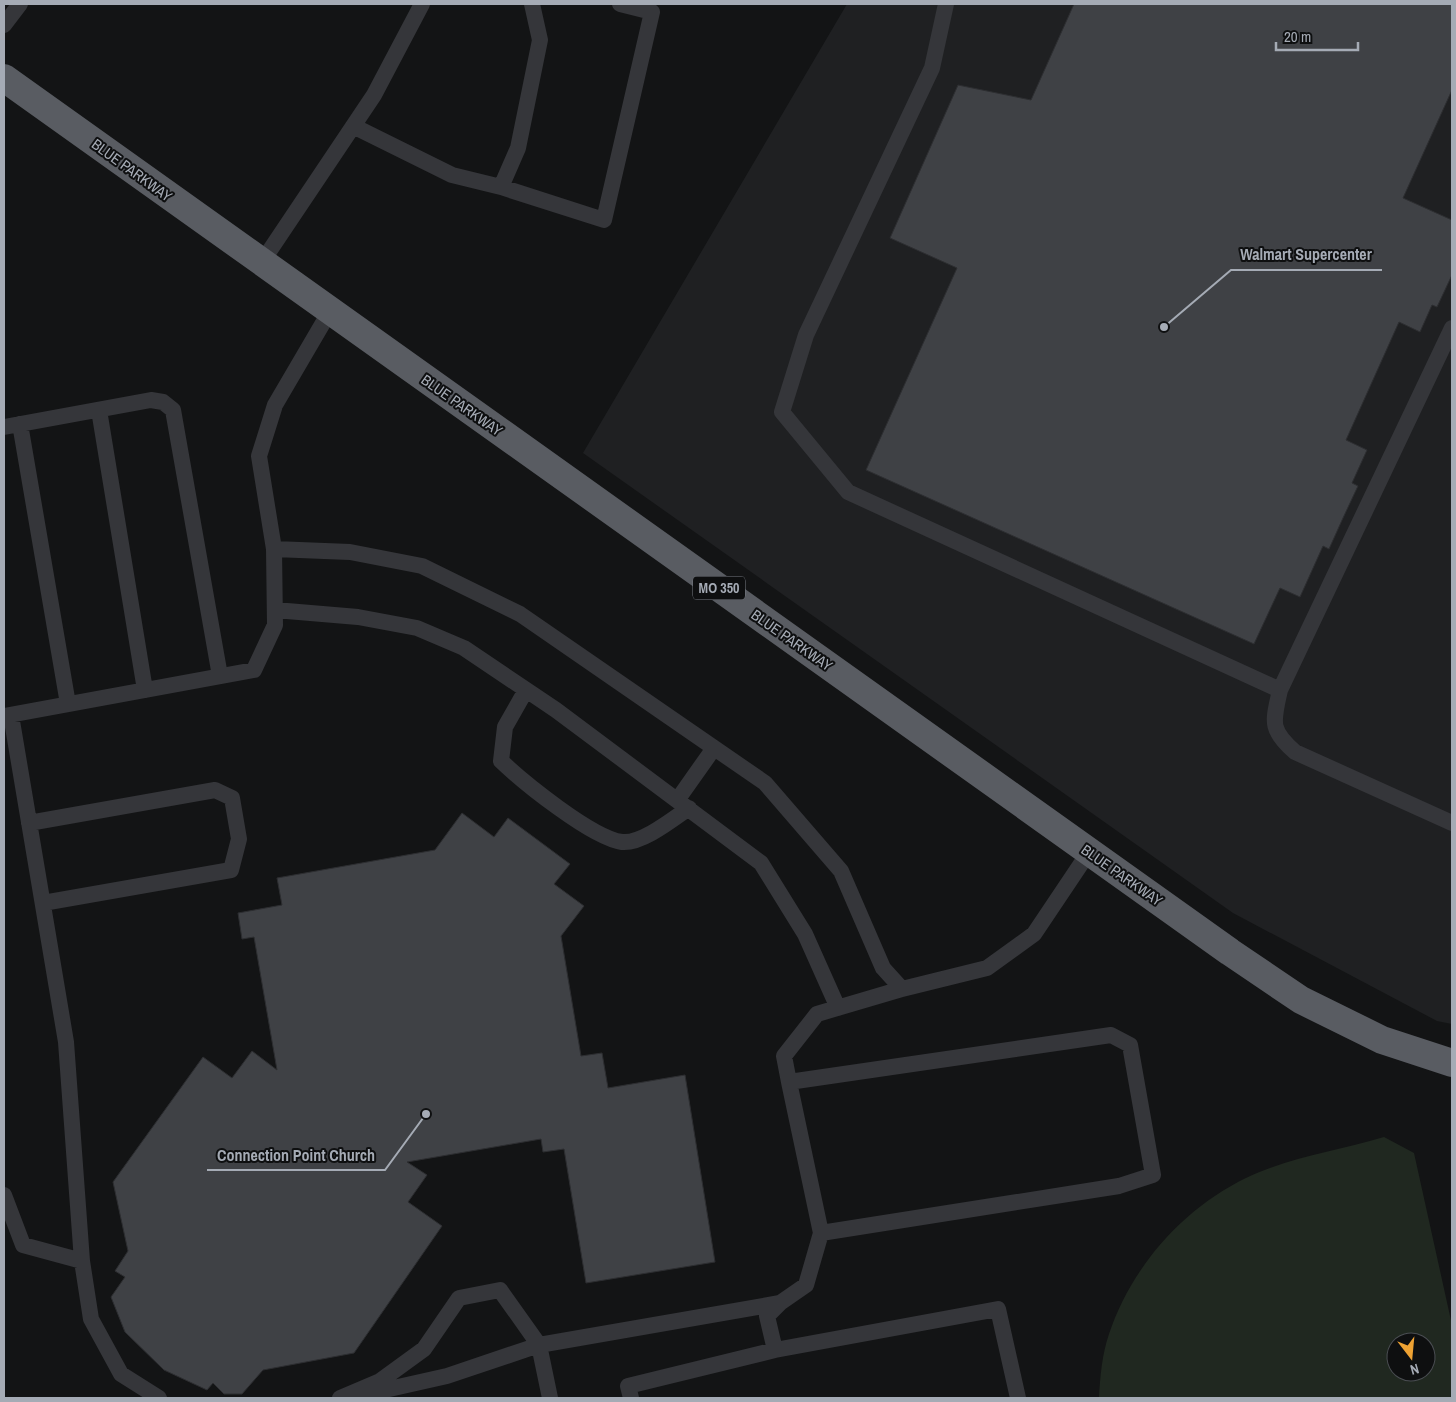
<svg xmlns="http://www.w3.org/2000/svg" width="1456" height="1402" viewBox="0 0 1456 1402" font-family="'Archivo Narrow',sans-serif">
<rect width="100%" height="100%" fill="#131415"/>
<path fill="#1f2022" d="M847,4H1452V1024L1437,1021L1233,913L583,453Z"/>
<path fill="#202820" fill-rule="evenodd" d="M1384,1137L1414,1153L1452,1325V1398H1099C1100,1378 1102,1354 1109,1334C1131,1268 1182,1209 1246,1178C1289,1157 1338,1151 1384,1137ZM1396,1342H1426V1372H1396Z"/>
<path fill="#3f4145" stroke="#2d2e31" d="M1074,4H1452V90L1403,198L1452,220V275L1437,307L1432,305L1420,332L1399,322L1346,440L1367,450L1352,483L1358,486L1343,518L1329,549L1323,546L1300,597L1280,588L1254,644L866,470L957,268L890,238L958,85L1031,100Z
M462,813L494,837L508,818L570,864L554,884L584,906L561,936L581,1056L602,1053L608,1088L685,1075L715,1262L586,1283L564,1149L543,1152L541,1139L407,1162L427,1175L408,1202L442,1226L354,1353L263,1370L242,1394H224L213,1383L207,1390L164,1370L125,1332L111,1297L125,1277L115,1271L128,1251L113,1182L203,1057L232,1078L252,1051L277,1070L254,937L242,939L238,913L282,905L277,878L435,850Z"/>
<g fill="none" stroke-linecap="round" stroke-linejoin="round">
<path stroke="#35363a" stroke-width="16" d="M946,4L932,68L806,335L782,412L848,492L1280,690
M4,25L20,4
M353,126L452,175L501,187L518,148L540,40L532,4
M501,187L604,220L652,12L620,4
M262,262L374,95L422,4
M330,311L275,405L259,456L274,549L350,552L422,566L520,614L765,783L841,871L883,968L902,989L987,968L1034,934L1089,852
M1452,328L1280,690C1273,722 1269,729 1295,752L1452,823
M99,410L145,690
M20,424L68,704
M4,427L151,400L163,402L173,410L220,676
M275,610L358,617L417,628L464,648L556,710L761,863L805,934L838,1008
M526,690L505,727L501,761C523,782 592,838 622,842C642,844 673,819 689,808
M11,715L66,1042L82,1261
M4,716L254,670L275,625L274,549
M678,799L714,748
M29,823L215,790L232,798L239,839L231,870L43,903
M789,1082L821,1233L1119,1186L1153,1175L1130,1045L1111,1035L789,1082L784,1056L817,1014L905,988
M4,1195L23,1245L82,1261L91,1319L121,1374L159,1398
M821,1233L806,1285L780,1303L767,1316L775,1350L998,1309L1018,1398
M340,1398L380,1381L424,1349L459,1298L500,1290L539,1345L447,1376L349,1398
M550,1398L539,1345L780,1303
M631,1398L628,1386L775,1350"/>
<path stroke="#595c62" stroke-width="28" d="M4,78L1230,952L1301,1000L1382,1040L1452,1063"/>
</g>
<g text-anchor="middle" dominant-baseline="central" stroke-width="4" stroke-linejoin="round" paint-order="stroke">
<rect fill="#0e0f10" stroke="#787c84" stroke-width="1" x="693" y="576.5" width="52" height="23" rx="4"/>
<g font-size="14" font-weight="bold" fill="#a5abb5">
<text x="719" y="588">MO 350</text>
</g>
<g font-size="15" fill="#a5abb5" stroke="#0e0f10">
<text transform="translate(132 170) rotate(36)">BLUE PARKWAY</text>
<text transform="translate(462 405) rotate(35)">BLUE PARKWAY</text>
<text transform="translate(792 640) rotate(35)">BLUE PARKWAY</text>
<text transform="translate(1122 875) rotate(35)">BLUE PARKWAY</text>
</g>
</g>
<path fill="none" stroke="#a5abb5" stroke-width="2" d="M1164 327L1231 270H1382M426 1114L385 1170H207"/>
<g fill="#a5abb5" stroke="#0e0f10" stroke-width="2">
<circle cx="1164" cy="327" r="5"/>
<circle cx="426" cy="1114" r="5"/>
</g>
<g font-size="16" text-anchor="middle" font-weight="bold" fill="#a5abb5" stroke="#0e0f10" stroke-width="4" stroke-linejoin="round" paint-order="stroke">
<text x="1306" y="260">Walmart Supercenter</text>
<text x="296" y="1161">Connection Point Church</text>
</g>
<rect width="1456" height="1402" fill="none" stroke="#a5abb5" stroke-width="10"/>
<g transform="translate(1411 1357) rotate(164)"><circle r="24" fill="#0e0f10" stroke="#4a4d52"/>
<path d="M0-4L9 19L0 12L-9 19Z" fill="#eea233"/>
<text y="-8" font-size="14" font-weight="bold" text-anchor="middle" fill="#a5abb5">N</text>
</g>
<path d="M1276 42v8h82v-8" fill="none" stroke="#a5abb5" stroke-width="2.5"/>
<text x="1284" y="42" font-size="15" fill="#a5abb5" stroke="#0e0f10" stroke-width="4" paint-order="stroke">20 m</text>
</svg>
